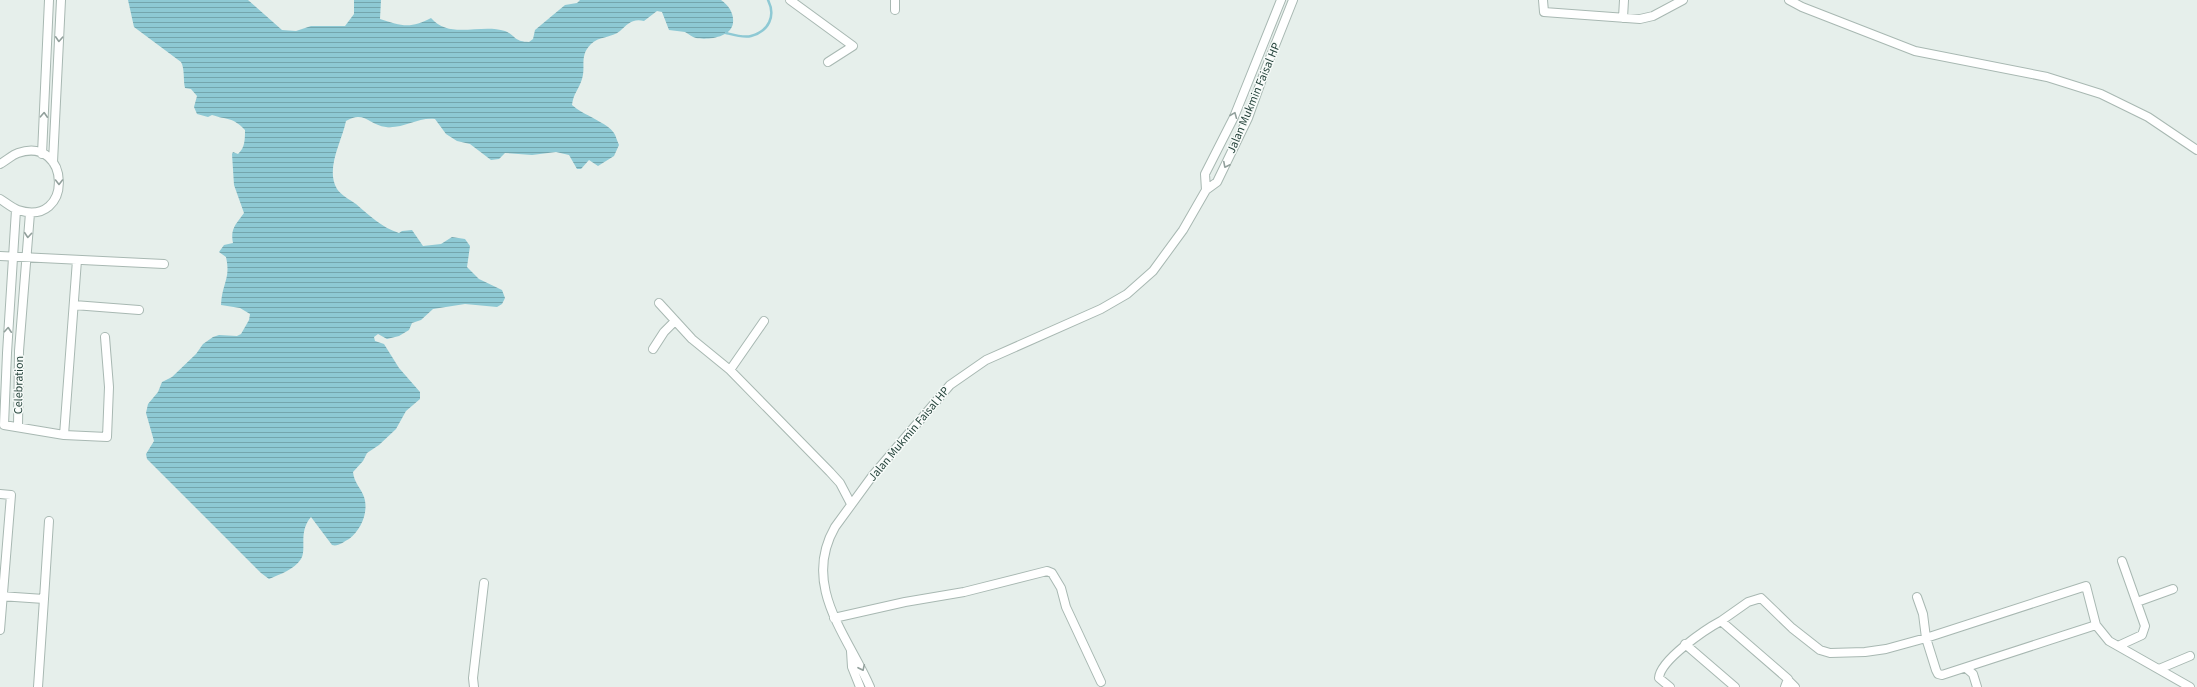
<svg xmlns="http://www.w3.org/2000/svg" width="2197" height="687" viewBox="0 0 2197 687" font-family="'Source Sans 3',sans-serif">
<defs>
<pattern id="water-rules" width="6" height="5" patternUnits="userSpaceOnUse"><rect width="6" height="5" fill="#8ec9d4"/><path d="M0 2.5h6" fill="none" stroke="#74a5ad"/></pattern>
</defs>
<rect width="100%" height="100%" fill="#e6efeb"/>
<path fill="url(#water-rules)" d="M128,0H248L282,30L296,31L311,26H345L354,14V0H381L380,19C401,26 411,29 431,18C450,40 480,23 505,31C514,34 514,42 529,42L533,39L535,30L565,5L577,3L580,0H721C729,6 734,13 733,23C731,38 707,40 696,38C692,37 689,34 685,32C680,31 674,31 669,30L662,12L657,11L644,21C632,18 627,25 620,31C612,38 599,36 591,44C579,56 586,66 582,79C579,89 573,94 572,105C583,115 608,123 614,133C616,136 617,141 619,145L614,156L598,166L589,160L581,169H577L569,155L556,152L532,155L505,153L499,159L491,160L470,144L457,141L446,134L435,119C418,117 403,129 386,127C369,125 364,110 346,121C342,141 325,169 337,189C342,196 349,199 356,204C370,216 381,227 399,233L402,231L412,230L423,246L441,244L452,237L465,239L470,246L467,267L479,279L502,290L505,298L502,304L497,307L465,304L433,309L421,320L412,323L409,330L399,336L387,339L378,334L374,337L375,341L384,344L399,368L420,392V399L406,411L396,429L379,445L367,453L363,461L353,472C354,483 361,488 364,497C369,512 361,530 349,539C343,542 338,547 332,545L311,517C298,532 307,549 301,559C294,570 280,574 269,579L261,573L147,459L146,454L154,441L146,413L148,404L158,392L162,382L172,377L196,354L203,344L213,337L219,335L237,336L241,334L249,320L250,314L240,308L221,305C222,283 231,279 226,257L219,252L224,245L233,243C230,229 236,224 244,213L234,185L232,154L233,152L238,154C245,148 245,139 245,130C233,117 227,120 212,115L208,117L197,114L194,107L197,96L191,89L185,88C183,80 185,69 181,62L134,27Z"/>
<g fill="none" stroke-linecap="round" stroke-linejoin="round">
<path stroke="#8ec9d4" stroke-width="2.5" d="M726,33C734,35 744,38 751,36C769,31 776,16 768,0"/>
<defs>
<path id="minor" d="M790,0L853,46L828,62
M1543,0L1544,12L1640,19L1653,16L1683,0
M1789,0L1802,7L1915,51L2047,77L2101,94L2148,117L2197,150
M895,10V0
M1623,18L1624,0
M42,154L49,0
M53,162L61,0
M0,164C6,161 12,155 18,153C71,135 74,228 18,210C12,208 5,202 0,199
M1206,190L1205,174L1234,117L1281,0
M16,210L7,353L4,425L64,435L107,437L109,387L105,337
M0,256L164,264
M659,303L692,339L730,370L830,472L840,483L851,504
M74,305L139,310
M653,349L664,332L675,321
M730,370L764,321
M18,427L19,351L30,213
M64,435L77,260
M0,494L11,495L0,630
M0,596L44,599L38,687
M1917,597L1923,614L1926,638L1936,670L1938,674L1942,675L2096,625
M44,599L49,521
M2137,602L2173,589
M834,618L905,602L964,592L1047,571L1052,573L1061,588L1066,607L1101,682
M1721,621L1748,602L1761,598L1792,628L1820,650L1830,653L1865,652L1886,649L1926,638L2086,586L2096,625L2109,641L2190,687
M1685,644L1735,687
M2118,646L2142,635L2145,626L2122,561
M851,651L852,667L860,687
M1966,668L1973,674L1977,687
M2159,669L2190,656
M1789,681L1795,687
M474,687L473,678L484,583
M870,687C848,636 801,586 835,527L873,475L950,385L986,360L1101,309L1127,294L1153,271L1183,230L1206,190L1217,182L1248,118L1266,68L1293,0
M1670,687L1659,678C1660,660 1706,629 1721,621L1788,679L1785,687"/>
</defs>
<use href="#minor" stroke="#a8b8b2" stroke-width="10"/>
<use href="#minor" stroke="#fff" stroke-width="8"/>
</g>
<defs><path id="oneway-chevron" d="M-2-3.5L2.5 0L-2 3.5" fill="none" stroke-width="1.6" stroke-linecap="round" stroke-linejoin="round"/></defs>
<g stroke="#92a09c">
<use href="#oneway-chevron" transform="translate(59 39) rotate(93)"/>
<use href="#oneway-chevron" transform="translate(44 115) rotate(-87)"/>
<use href="#oneway-chevron" transform="translate(1234 115) rotate(-68)"/>
<use href="#oneway-chevron" transform="translate(1226 165) rotate(117)"/>
<use href="#oneway-chevron" transform="translate(59 182) rotate(90)"/>
<use href="#oneway-chevron" transform="translate(28 235) rotate(95)"/>
<use href="#oneway-chevron" transform="translate(8 330) rotate(-86)"/>
<use href="#oneway-chevron" transform="translate(862 668) rotate(65)"/>
</g>
<g text-anchor="middle" dominant-baseline="central" stroke-width="3" stroke-linejoin="round" paint-order="stroke">
<g font-size="12" fill="#24423a" stroke="#f7fbf9">
<text transform="translate(1254 98) rotate(-67)">Jalan Mukmin Faisal HP</text>
<text transform="translate(19 385) rotate(-89)">Celebration</text>
<text transform="translate(909 434) rotate(-50)">Jalan Mukmin Faisal HP</text>
</g>
</g>
</svg>
